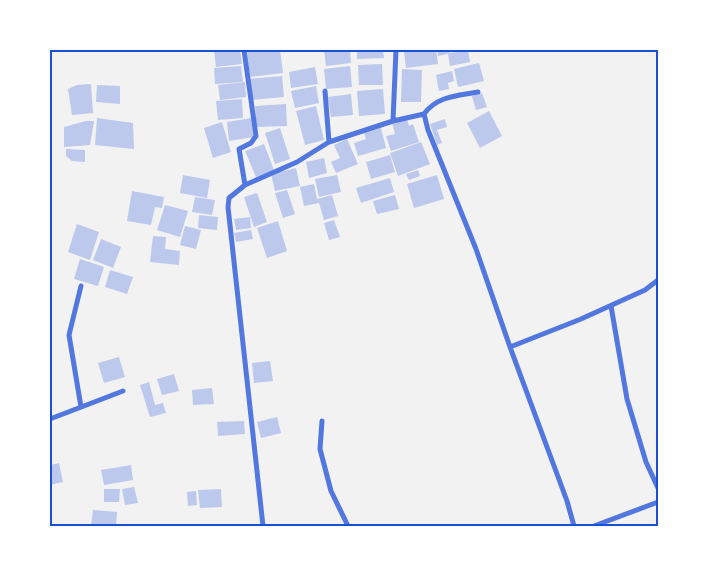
<svg xmlns="http://www.w3.org/2000/svg" width="708" height="576" viewBox="0 0 708 576" font-family="Arial,sans-serif">
<rect width="100%" height="100%" fill="#f2f2f2"/>
<path fill="#bdc9ec" d="M219,50H240L242,64L216,67L214,51Z
M258,50H280L283,73L250,77L247,51Z
M324,50H350L351,63L326,66Z
M357,50H383L384,58L357,59Z
M436,50L438,64L406,68L404,52Z
M437,50H449L450,53L468,50L470,62L450,66L448,54L438,56Z
M479,63L484,81L458,87L454,69Z
M382,64L383,85H359L358,65Z
M241,66L243,82L215,84L214,68Z
M350,66L352,87L326,89L324,69Z
M315,67L318,84L291,88L289,72Z
M402,69L422,70L421,102H401Z
M452,71L454,81L448,83L449,89L439,91L436,75Z
M282,76L284,97L252,100L249,79Z
M245,82L246,97L220,100L218,85Z
M91,84L93,113L72,115L68,89L77,85Z
M97,85L120,86V104L96,102Z
M316,86L319,103L295,108L291,91Z
M383,89L385,114L359,116L357,91Z
M482,93L487,107L476,110L472,96Z
M351,94L353,115L331,117L328,97Z
M242,99L243,118L218,120L216,101Z
M286,104L287,126L256,127L255,106Z
M316,106L324,140L305,145L296,111Z
M489,111L502,136L480,148L467,123Z
M97,118L133,123L134,149L95,145Z
M251,118L254,137L229,141L227,122Z
M407,119L409,126L413,124L419,142L391,151L386,136L395,134L392,123Z
M445,119L447,127L437,130L442,143L437,145L430,124Z
M86,121H94L90,145L64,147V127Z
M222,122L231,152L213,158L204,128Z
M280,128L290,159L275,164L265,133Z
M381,128L386,148L358,156L354,143L366,139L364,133Z
M347,139L358,164L336,173L331,162L340,158L334,145Z
M421,142L430,164L398,176L390,153Z
M264,144L274,170L256,177L245,151Z
M66,149L85,150V162L72,161L66,156Z
M390,155L395,172L371,179L366,162Z
M324,158L327,173L309,178L306,162Z
M296,168L300,186L275,191L271,174Z
M418,170L420,176L409,180L406,174Z
M183,175L210,180L207,198L180,193Z
M337,175L341,192L319,197L315,179Z
M437,175L444,199L414,208L407,184Z
M390,178L394,192L361,203L356,188Z
M314,184L317,199L332,195L338,216L324,220L319,203L304,206L300,187Z
M287,190L295,214L283,218L275,193Z
M132,191L164,197L162,208L155,207L151,225L127,221Z
M257,193L267,222L254,227L244,197Z
M395,195L399,209L377,214L373,201Z
M195,197L215,200L212,215L192,212Z
M165,205L188,211L180,237L157,230Z
M199,215L218,217L217,230L198,228Z
M250,217L251,228L236,230L234,219Z
M334,220L340,237L329,240L324,223Z
M278,221L287,251L267,258L257,228Z
M77,224L99,232L90,260L68,252Z
M185,226L201,230L196,249L180,245Z
M251,230L253,239L236,242L234,233Z
M153,236L166,237L165,249L180,251L179,265L150,262Z
M101,239L121,247L113,268L93,260Z
M80,259L104,267L98,286L74,279Z
M110,270L133,277L127,294L105,287Z
M119,357L125,377L104,383L98,363Z
M270,361L273,381L254,383L252,363Z
M174,374L179,391L162,395L157,379Z
M149,382L155,405L163,403L166,413L150,417L140,385Z
M212,388L214,404L193,405L192,390Z
M277,417L281,433L261,438L257,422Z
M244,421L245,434L218,436L217,422Z
M59,463L63,482L50,485V465Z
M131,465L133,480L104,485L101,470Z
M134,487L138,503L125,505L122,489Z
M104,489H120L119,502H104Z
M221,489L222,507L200,508L198,490Z
M196,491L197,505L188,506L187,492Z
M93,510L117,512L116,526H91Z"/>
<g fill="none" stroke-linecap="round" stroke-linejoin="round">
<path stroke="#5277de" stroke-width="5" d="M244,50L256,136L251,143L239,149L245,185
M325,91L329,142
M424,114L428,130L476,249L510,347L567,501L574,526
M424,114C437,96 457,96 478,92
M393,121L396,50
M611,306L627,399L646,462L658,488
M510,347L581,319L645,290L658,280
M81,407L69,335L81,286
M50,419L123,391
M322,421L320,449L331,491L348,526
M263,526L228,207L229,198L245,185L297,162L329,142L393,121L424,114
M594,526L658,502"/>
</g>
<rect width="708" height="576" fill="none" stroke="#ffffff" stroke-width="102"/>
<rect x="51" y="51" width="606" height="474" fill="none" stroke="#1d4ed8" stroke-width="2"/>
</svg>
